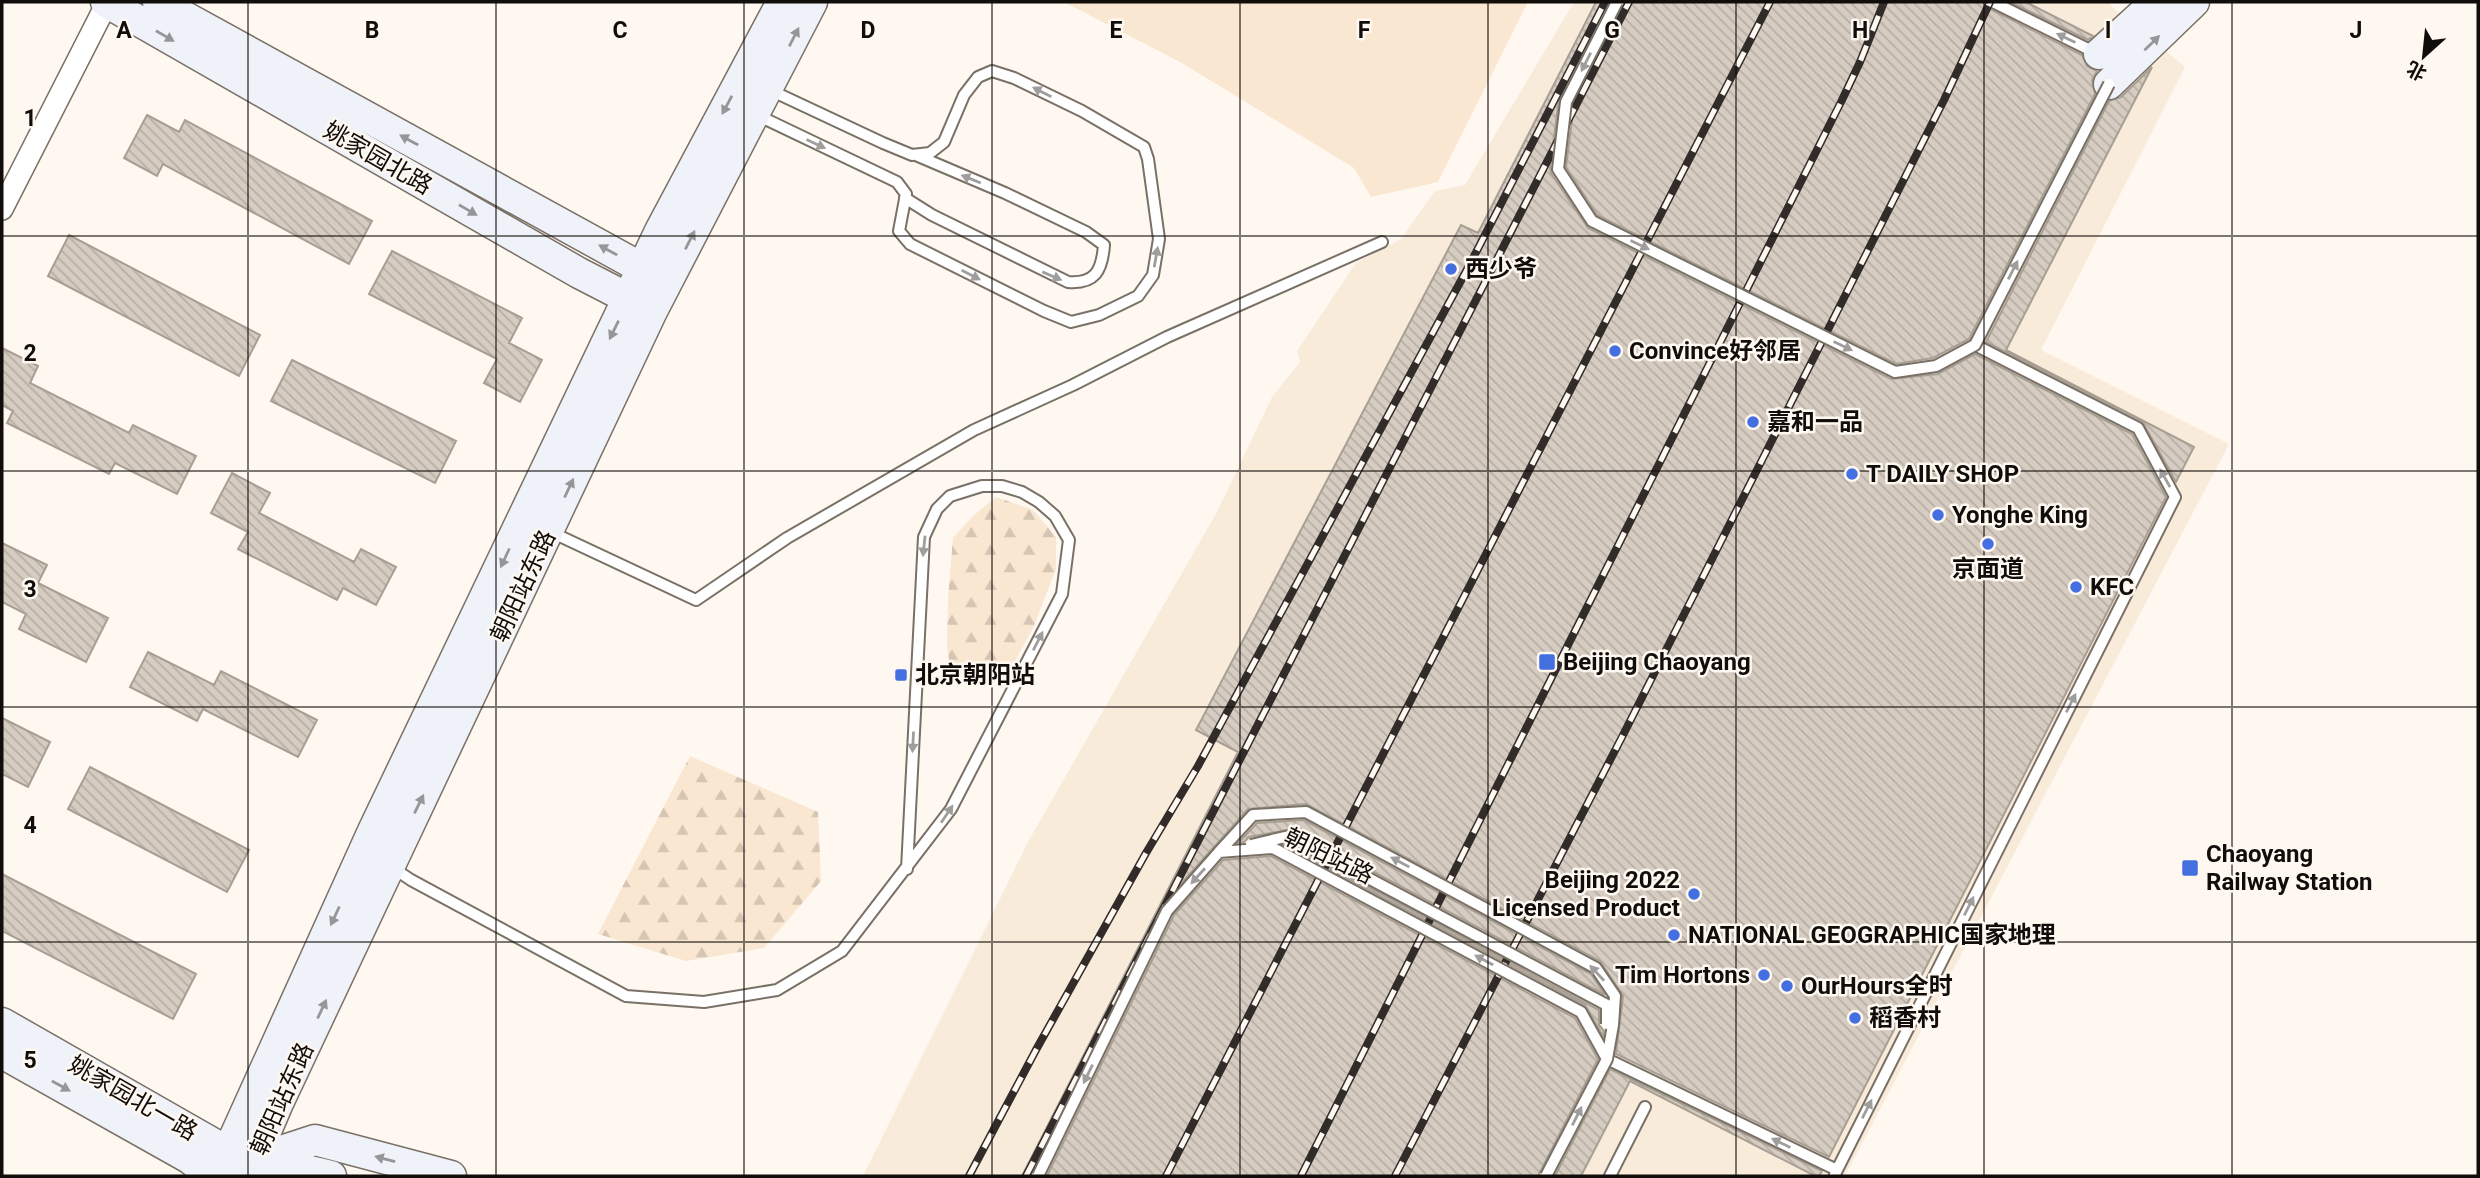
<svg xmlns="http://www.w3.org/2000/svg" width="2480" height="1178" viewBox="0 0 2480 1178" font-family="Roboto,'Noto Sans SC',sans-serif">
<defs>
<pattern id="forest-firs" width="22" height="20" patternUnits="userSpaceOnUse" patternTransform="scale(1.75)"><rect width="22" height="20" fill="#fae7d1"/><path d="M5 1l3.5 6h-7zM16 11l3.5 6h-7z" fill="#d5c5b2"/></pattern>
<pattern id="building-back-hatch" width="6" height="6" patternUnits="userSpaceOnUse" patternTransform="scale(1.75)"><rect width="6" height="6" fill="#d6ccc1"/><path d="M-1 5l2 2M0 0l6 6M5-1l2 2" fill="none" stroke="#b7aea4"/></pattern>
</defs>
<rect width="100%" height="100%" fill="#fef8f1"/>
<path fill="#f9ebd9" d="M1574,2H2111L2110,5L2185,67L2041,350L2229,444L1845,1176H863L1029,840L1217,512L1272,397L1300,362L1297,351L1356,263L1401,239L1435,191L1465,185Z"/>
<path fill="url(#forest-firs)" d="M996,497L1033,510L1056,537V569L1034,626L1005,680L951,673L947,647L948,598L953,538L973,516Z
M690,756L818,812L821,881L764,948L686,961L598,934Z"/>
<path fill="#fae7d1" d="M1064,2H1528L1438,182L1371,197L1354,168L1180,62Z"/>
<path fill="url(#building-back-hatch)" stroke="#a89f94" stroke-width="2" d="M1596,2H1608L1559,99L1550,168L1551,173L1588,228L1891,379L1938,374L1975,354L2132,434L2166,497L1829,1157L1616,1054L1623,996L1600,961L1306,804L1248,809L1161,906L1030,1176H1022L1238,752L1196,730L1461,225L1478,233Z
M1625,2H1985L1990,9L2082,55L2087,66L2097,71L2092,80L2095,94L1969,339L1933,358L1896,364L1597,215L1566,167L1574,104Z
M2010,2H2026L2093,36L2088,40Z
M2152,67L2006,350L2194,447L2176,482L2142,421L1986,342L2109,101L2121,97Z
M147,115L179,132L185,120L372,221L349,264L163,164L157,176L124,158Z
M69,235L260,335L239,376L48,276Z
M392,251L522,318L509,343L542,360L520,402L484,383L497,359L369,294Z
M2,348L38,366L30,383L129,433L133,425L196,456L177,494L115,463L109,474L7,423L13,411L2,405Z
M292,360L456,441L435,483L271,401Z
M232,473L270,493L259,513L354,562L361,549L396,567L376,605L343,588L337,600L238,549L248,532L211,513Z
M2,543L47,565L38,583L108,618L86,662L19,629L26,614L2,602Z
M148,652L214,685L221,671L317,720L298,757L203,709L197,721L130,687Z
M2,718L50,742L28,787L2,774Z
M90,767L249,850L227,892L68,809Z
M1304,820L1591,974L1605,995L1293,829L1249,837L1244,842L1238,843L1257,823Z
M1288,844L1599,1010V1025L1604,1031L1603,1036L1585,1005L1284,845Z
M1271,856L1575,1018L1598,1059L1538,1176H1047L1174,915L1223,860Z
M2,874L196,974L173,1019L2,931Z
M1610,1069L1822,1171L1819,1176H1815L1630,1081L1581,1176H1555Z"/>
<g fill="none" stroke-linecap="round" stroke-linejoin="round">
<defs>
<path id="lane" d="M1993,2L2096,53
M757,115L897,182L906,194L899,231L910,244L1044,311L1071,322L1099,315L1138,296L1153,275L1159,239L1148,159L1144,147L1082,111L1014,78L992,71L978,77L964,95L944,142L930,153L912,155L883,143L770,90
M905,198L932,215L1068,282C1095,284 1102,271 1104,245L1086,232L1005,193L918,156
M551,532L696,600L787,538L974,430L1073,385L1167,337L1382,242
M390,866L411,880L626,996L704,1002L777,990L842,951L951,809L1062,594L1069,540L1055,516L1039,502L1022,492L1002,486H982L950,496L937,509L924,537L907,869
M1607,1059L1837,1170L1835,1174
M1837,1170L2175,497L2138,428L1975,345
M1610,1176L1645,1107"/>
<path id="street" d="M2,209L107,3"/>
<path id="secondary" d="M106,2L579,273L647,308
M158,2L658,277
M2099,54L2156,2
M2109,84L2194,2
M2,1023L228,1152C261,1163 296,1167 331,1176
M2,1053L189,1158L212,1176
M257,1159L315,1140L451,1176
M217,1176L373,831L660,231L782,2
M247,1176L278,1103L400,844L652,311L812,2"/>
</defs>
<use href="#lane" stroke="#797066" stroke-width="14"/>
<use href="#street" stroke="#797066" stroke-width="24"/>
<use href="#secondary" stroke="#797066" stroke-width="33"/>
<use href="#lane" stroke="#fff" stroke-width="10"/>
<use href="#street" stroke="#fff" stroke-width="21"/>
<use href="#secondary" stroke="#eff2f9" stroke-width="30"/>
<defs>
<path id="rail" d="M969,1176L1037,1048L1146,853L1198,766L1470,264L1605,2
M1026,1176L1629,2
M1166,1176L1770,2
M1301,1176L1842,100L1860,62L1884,2
M1395,1176L1622,737L1944,100L1990,2"/>
</defs>
<use href="#rail" stroke="#312c29" stroke-width="8"/>
<use href="#rail" stroke="#fef8f1" stroke-width="5" stroke-dasharray="16" stroke-linecap="butt"/>
<defs>
<path id="lane-bridge" d="M1617,2L1566,102L1558,169L1592,221L1895,372L1936,366L1975,345L2109,84
M1251,845L1289,836L1607,1005V1024
M1219,852L1253,815L1306,812L1596,968L1615,996L1613,1025L1607,1059
M1038,1176L1167,911L1219,852L1273,848L1581,1012L1607,1059L1546,1176"/>
</defs>
<use href="#lane-bridge" stroke="#797066" stroke-width="14" stroke-linecap="butt"/>
<use href="#lane-bridge" stroke="#fff" stroke-width="10"/>
</g>
<defs><path id="oneway-solid" d="M-6-.8H1V-3.2L6.5 0L1 3.2V.8H-6Z" transform="scale(1.75)"/></defs>
<g fill="#969699">
<use href="#oneway-solid" transform="translate(165 36) rotate(30)"/>
<use href="#oneway-solid" transform="translate(794 37) rotate(-63)"/>
<use href="#oneway-solid" transform="translate(2152 43) rotate(-44)"/>
<use href="#oneway-solid" transform="translate(727 105) rotate(118)"/>
<use href="#oneway-solid" transform="translate(409 140) rotate(-151)"/>
<use href="#oneway-solid" transform="translate(468 210) rotate(30)"/>
<use href="#oneway-solid" transform="translate(690 240) rotate(-63)"/>
<use href="#oneway-solid" transform="translate(608 250) rotate(-151)"/>
<use href="#oneway-solid" transform="translate(614 330) rotate(116)"/>
<use href="#oneway-solid" transform="translate(569 488) rotate(-65)"/>
<use href="#oneway-solid" transform="translate(505 558) rotate(115)"/>
<use href="#oneway-solid" transform="translate(419 804) rotate(-64)"/>
<use href="#oneway-solid" transform="translate(335 916) rotate(115)"/>
<use href="#oneway-solid" transform="translate(322 1009) rotate(-65)"/>
<use href="#oneway-solid" transform="translate(61 1086) rotate(29)"/>
<use href="#oneway-solid" transform="translate(385 1159) rotate(-165)"/>
</g>
<g fill="#a09e9d">
<use href="#oneway-solid" transform="translate(2066 38) rotate(-154)"/>
<use href="#oneway-solid" transform="translate(1586 62) rotate(117)"/>
<use href="#oneway-solid" transform="translate(1042 92) rotate(-153)"/>
<use href="#oneway-solid" transform="translate(816 144) rotate(25)"/>
<use href="#oneway-solid" transform="translate(971 179) rotate(-158)"/>
<use href="#oneway-solid" transform="translate(1640 245) rotate(26)"/>
<use href="#oneway-solid" transform="translate(1156 257) rotate(-80)"/>
<use href="#oneway-solid" transform="translate(2013 270) rotate(-63)"/>
<use href="#oneway-solid" transform="translate(971 275) rotate(27)"/>
<use href="#oneway-solid" transform="translate(1052 276) rotate(23)"/>
<use href="#oneway-solid" transform="translate(1843 346) rotate(26)"/>
<use href="#oneway-solid" transform="translate(2165 478) rotate(-119)"/>
<use href="#oneway-solid" transform="translate(924 546) rotate(96)"/>
<use href="#oneway-solid" transform="translate(1038 641) rotate(-63)"/>
<use href="#oneway-solid" transform="translate(2071 703) rotate(-63)"/>
<use href="#oneway-solid" transform="translate(913 742) rotate(93)"/>
<use href="#oneway-solid" transform="translate(947 814) rotate(-56)"/>
<use href="#oneway-solid" transform="translate(1400 862) rotate(-152)"/>
<use href="#oneway-solid" transform="translate(1198 876) rotate(132)"/>
<use href="#oneway-solid" transform="translate(1969 906) rotate(-63)"/>
<use href="#oneway-solid" transform="translate(1484 960) rotate(-152)"/>
<use href="#oneway-solid" transform="translate(1597 973) rotate(-133)"/>
<use href="#oneway-solid" transform="translate(1088 1074) rotate(116)"/>
<use href="#oneway-solid" transform="translate(1867 1109) rotate(-63)"/>
<use href="#oneway-solid" transform="translate(1577 1116) rotate(-63)"/>
<use href="#oneway-solid" transform="translate(1781 1143) rotate(-154)"/>
</g>
<path fill="none" stroke="#110d0a" stroke-width="2" stroke-opacity="0.55" d="M248,2V1176M496,2V1176M744,2V1176M992,2V1176M1240,2V1176M1488,2V1176M1736,2V1176M1984,2V1176M2232,2V1176M2,236H2478M2,471H2478M2,707H2478M2,942H2478"/>
<g fill="#436fe1" stroke="#fef8f1" stroke-width="2.5">
<circle cx="1451" cy="269" r="7"/>
<circle cx="1615" cy="351" r="7"/>
<circle cx="1753" cy="422" r="7"/>
<circle cx="1852" cy="474" r="7"/>
<circle cx="1938" cy="515" r="7"/>
<circle cx="1988" cy="544" r="7"/>
<circle cx="2076" cy="587" r="7"/>
<rect x="1538" y="653" width="18" height="18" rx="3.5"/>
<rect x="894" y="668" width="14" height="14" rx="3.5"/>
<rect x="2181" y="859" width="18" height="18" rx="3.5"/>
<circle cx="1694" cy="894" r="7"/>
<circle cx="1674" cy="935" r="7"/>
<circle cx="1764" cy="975" r="7"/>
<circle cx="1787" cy="986" r="7"/>
<circle cx="1855" cy="1018" r="7"/>
</g>
<g text-anchor="middle" dominant-baseline="central" stroke-width="5" stroke-linejoin="round" paint-order="stroke">
<g font-size="24" fill="#110d0a" stroke="#fef8f1">
<text transform="translate(378 158) rotate(30)">姚家园北路</text>
<text transform="translate(523 586) rotate(-65)">朝阳站东路</text>
<text transform="translate(1329 856) rotate(26)">朝阳站路</text>
<text transform="translate(133 1098) rotate(30)">姚家园北一路</text>
<text transform="translate(282 1099) rotate(-66)">朝阳站东路</text>
</g>
<g font-size="24" font-weight="bold" fill="#110d0a" stroke="#fef8f1" text-anchor="start">
<text x="1465" y="269">西少爷</text>
<text x="1629" y="351">Convince好邻居</text>
<text x="1767" y="422">嘉和一品</text>
<text x="1866" y="474">T DAILY SHOP</text>
<text x="1952" y="515">Yonghe King</text>
<text x="1988" y="569" text-anchor="middle">京面道</text>
<text x="2090" y="587">KFC</text>
<text x="1563" y="662">Beijing Chaoyang</text>
<text x="915" y="675">北京朝阳站</text>
<text x="2206" y="854">Chaoyang<tspan x="2206" dy="28">Railway Station</tspan></text>
<text x="1680" y="880" text-anchor="end">Beijing 2022<tspan x="1680" dy="28">Licensed Product</tspan></text>
<text x="1688" y="935">NATIONAL GEOGRAPHIC国家地理</text>
<text x="1750" y="975" text-anchor="end">Tim Hortons</text>
<text x="1801" y="986">OurHours全时</text>
<text x="1869" y="1018">稻香村</text>
</g>
</g>
<g font-size="23" text-anchor="middle" font-weight="bold" fill="#110d0a" stroke="#fef8f1" stroke-width="5" stroke-linejoin="round" paint-order="stroke">
<text x="124" y="38">A</text>
<text x="372" y="38">B</text>
<text x="620" y="38">C</text>
<text x="868" y="38">D</text>
<text x="1116" y="38">E</text>
<text x="1364" y="38">F</text>
<text x="1612" y="38">G</text>
<text x="1860" y="38">H</text>
<text x="2108" y="38">I</text>
<text x="2356" y="38">J</text>
<text x="30" y="126">1</text>
<text x="30" y="361">2</text>
<text x="30" y="597">3</text>
<text x="30" y="833">4</text>
<text x="30" y="1068">5</text>
</g>
<rect width="2480" height="1178" fill="none" stroke="#110d0a" stroke-width="7"/>
<g transform="translate(2424 56) rotate(207)" stroke="#fef8f1" stroke-width="5" paint-order="stroke">
<path d="M0-5L12 26L0 18L-12 26Z" fill="#110d0a"/>
<text y="-10" font-size="19" font-weight="bold" text-anchor="middle" fill="#110d0a">北</text>
</g>
</svg>
